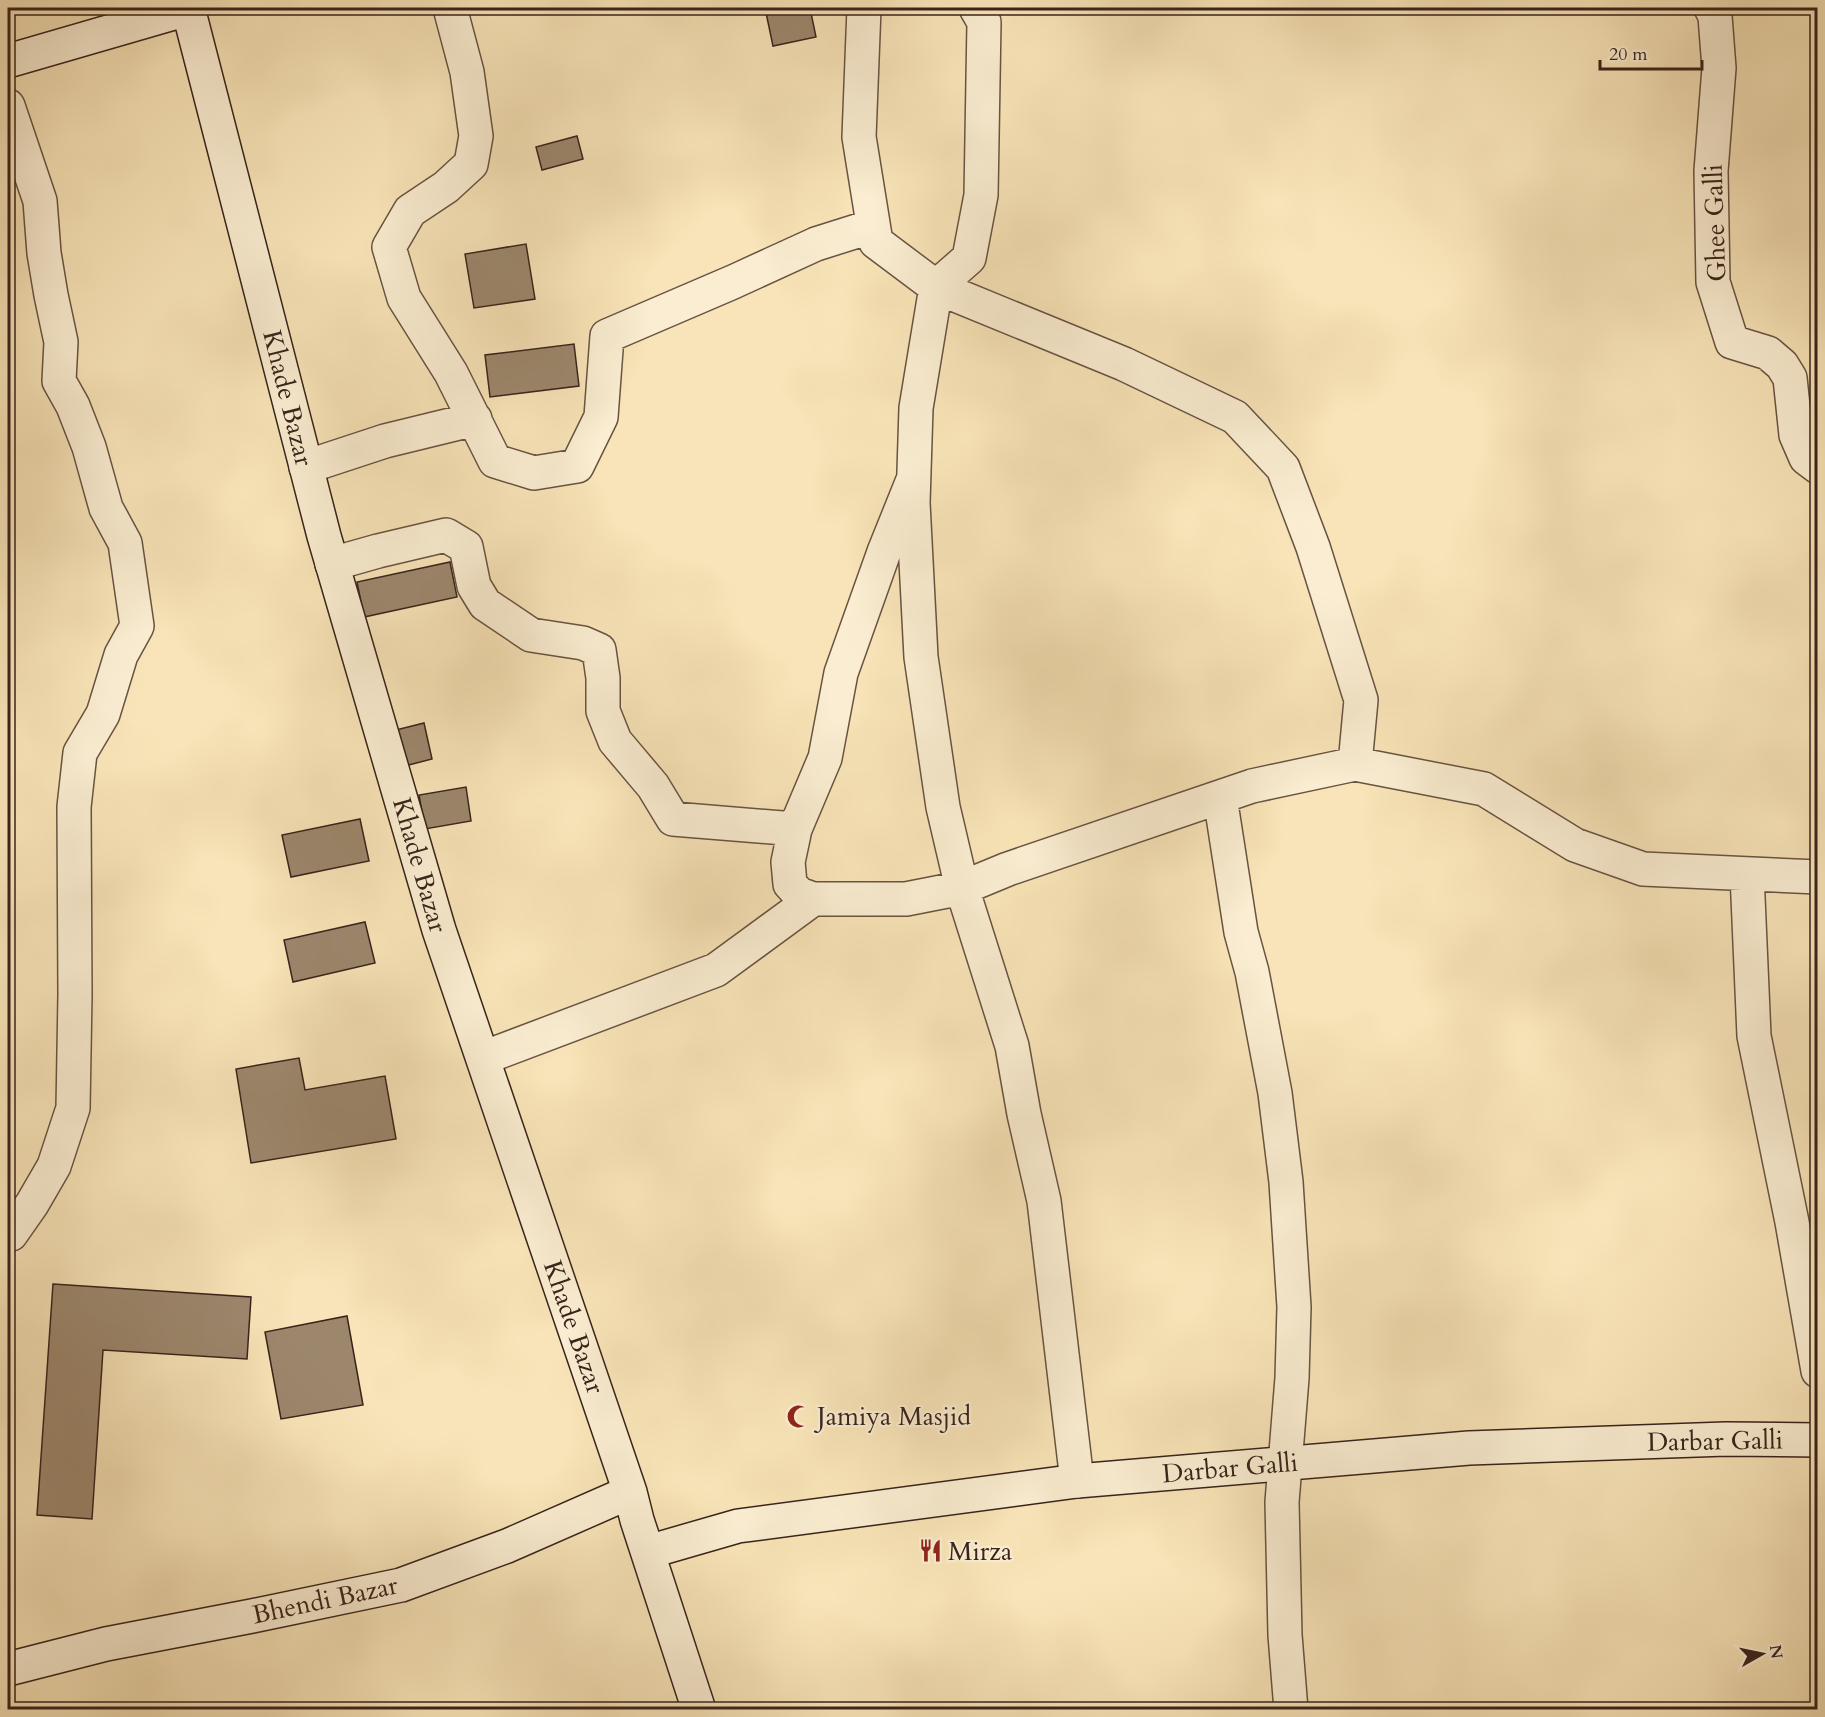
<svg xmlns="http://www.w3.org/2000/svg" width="1825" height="1717" viewBox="0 0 1825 1717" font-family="Cardo,serif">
<rect width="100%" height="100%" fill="#f8e4b8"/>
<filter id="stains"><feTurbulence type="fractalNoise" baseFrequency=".00333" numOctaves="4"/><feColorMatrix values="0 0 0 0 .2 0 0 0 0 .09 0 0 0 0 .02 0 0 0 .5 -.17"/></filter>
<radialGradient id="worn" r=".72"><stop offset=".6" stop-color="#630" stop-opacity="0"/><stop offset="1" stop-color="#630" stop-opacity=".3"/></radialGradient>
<path fill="#9c876d" stroke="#38231b" stroke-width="1.5" d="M765,8H810L816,37L773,46Z
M577,136L583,159L542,170L536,147Z
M526,244L535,299L474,308L465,254Z
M574,344L579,386L490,397L485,355Z
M450,562L457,597L364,617L357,582Z
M424,723L432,759L393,769L384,733Z
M466,787L471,821L425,829L419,795Z
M360,819L369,861L291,877L282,835Z
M365,922L375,963L293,982L284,940Z
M299,1058L305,1090L385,1076L396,1139L251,1163L236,1069Z
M53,1284L251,1297L247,1359L103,1350L92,1519L37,1515Z
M347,1316L363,1405L281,1419L265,1332Z"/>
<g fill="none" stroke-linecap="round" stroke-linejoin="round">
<defs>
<path id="street" d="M450,8L467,72L476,136L471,164L446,187L410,211L389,247L404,298L451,373L495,461L534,473L577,466L601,417L607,336L733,282L816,244L873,226
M864,8L859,137L876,242L936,287L916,408L913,503L921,657L943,807L962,888L1012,1046L1024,1114L1044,1201L1077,1481
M1711,8L1715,16L1719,68L1711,171L1713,282L1732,342L1768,353L1782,365L1790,378L1796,435L1806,458L1818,467
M8,106L40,201L44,253L51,295L61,342L59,381L73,406L89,447L106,508L125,543L137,626L121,655L103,714L80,753L74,807L75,995L73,1108L54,1166L32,1204L11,1234L8,1235
M306,467L385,441L475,419
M913,480L884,552L841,673L825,758L795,829L788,862L790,884L799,894L813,899H906L962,888L1008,869L1252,786L1355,764L1361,700L1313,547L1283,468L1235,417L1124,364L936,287L969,258L981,195L984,22L976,8
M332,564L378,551L446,535L466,547L474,586L485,604L531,635L583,643L599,650L603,678V711L615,741L653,786L673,819L795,829
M1355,764L1484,789L1575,845L1643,869L1818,877
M1220,797L1241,932L1252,972L1275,1093L1286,1182L1294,1307L1292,1378L1282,1502L1285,1635L1291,1710
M1747,874L1754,1036L1792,1222L1818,1371
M483,1058L716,970L813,899"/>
<path id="secondary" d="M188,8L324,536L439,930L630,1492L637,1520L699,1710
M8,61L191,8
M648,1552L738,1526L1077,1481L1469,1448L1726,1439L1818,1440
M8,1669L106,1644L252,1616L401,1585L507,1546L630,1492"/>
</defs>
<use href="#street" stroke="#685342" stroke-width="36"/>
<use href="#secondary" stroke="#38231b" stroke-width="36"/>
<use href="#street" stroke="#faedd1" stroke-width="33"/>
<use href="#secondary" stroke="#faedd1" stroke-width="33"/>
</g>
<defs>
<symbol id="mosque-bare" viewBox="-9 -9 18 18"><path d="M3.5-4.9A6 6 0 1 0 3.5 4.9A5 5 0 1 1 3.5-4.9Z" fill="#8f2418" stroke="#faedd1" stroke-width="2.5" paint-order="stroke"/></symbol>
<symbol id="restaurant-bare" viewBox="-9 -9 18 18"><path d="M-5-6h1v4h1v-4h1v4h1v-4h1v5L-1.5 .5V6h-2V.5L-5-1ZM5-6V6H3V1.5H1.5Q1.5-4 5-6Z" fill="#8f2418" stroke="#faedd1" stroke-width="2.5" paint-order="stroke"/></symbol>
</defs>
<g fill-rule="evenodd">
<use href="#mosque-bare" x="782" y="1400" width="33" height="33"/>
<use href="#restaurant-bare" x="914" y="1534" width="33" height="33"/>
</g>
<g text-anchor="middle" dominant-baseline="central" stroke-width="4.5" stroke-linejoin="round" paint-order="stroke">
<g font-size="26" fill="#38231b" stroke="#faedd1">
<text transform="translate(1715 223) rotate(-92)">Ghee Galli</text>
<text transform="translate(288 398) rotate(76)">Khade Bazar</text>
<text transform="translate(420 865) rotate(74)">Khade Bazar</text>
<text transform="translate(574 1327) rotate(71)">Khade Bazar</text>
<text transform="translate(1715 1441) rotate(-1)">Darbar Galli</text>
<text transform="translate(1230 1468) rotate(-5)">Darbar Galli</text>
<text transform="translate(325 1600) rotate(-12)">Bhendi Bazar</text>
</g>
<g font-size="26" fill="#38231b" stroke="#faedd1" text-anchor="start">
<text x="817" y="1416">Jamiya Masjid</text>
<text x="948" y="1551">Mirza</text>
</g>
</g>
<rect width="1825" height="1717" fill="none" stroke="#f8e4b8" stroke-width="30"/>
<rect x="9" y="9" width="1807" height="1699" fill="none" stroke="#38231b" stroke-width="3"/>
<rect x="15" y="15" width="1795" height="1687" fill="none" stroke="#38231b" stroke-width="1.5"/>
<g transform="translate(1762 1654) rotate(81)" stroke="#faedd1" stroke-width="4.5" paint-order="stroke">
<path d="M0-4.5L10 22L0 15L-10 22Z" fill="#38231b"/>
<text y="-9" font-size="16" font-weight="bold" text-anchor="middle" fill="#38231b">N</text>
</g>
<path d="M1600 60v9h102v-9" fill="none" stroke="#38231b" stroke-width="3"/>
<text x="1609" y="60" font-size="18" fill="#38231b" stroke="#faedd1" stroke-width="4.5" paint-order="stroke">20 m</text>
<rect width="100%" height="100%" filter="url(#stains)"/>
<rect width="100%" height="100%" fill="url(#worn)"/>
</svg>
